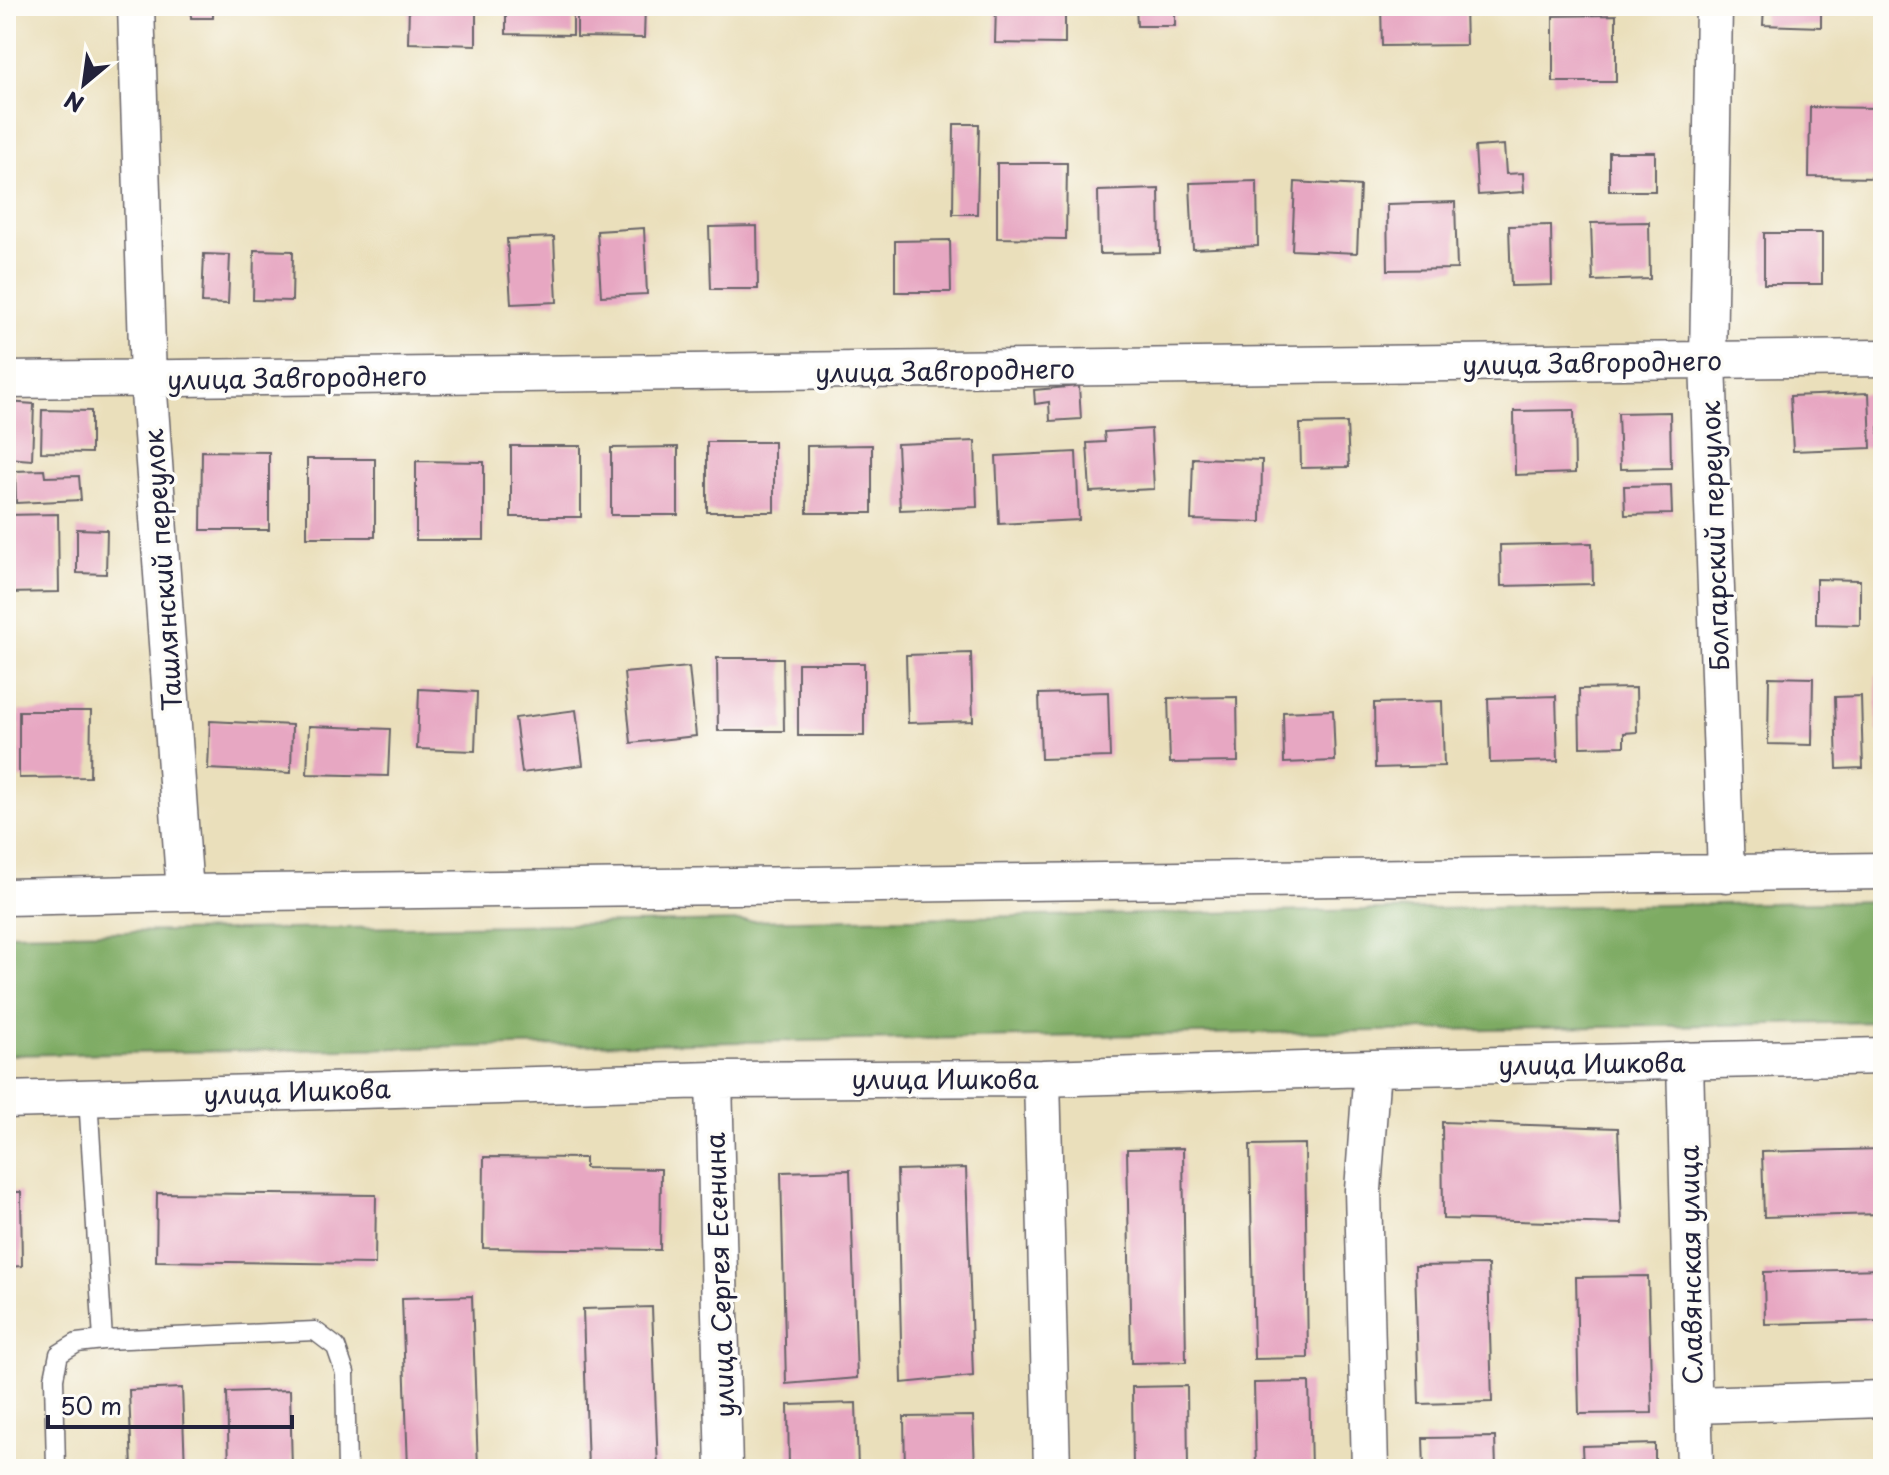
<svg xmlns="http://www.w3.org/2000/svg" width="1889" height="1475" viewBox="0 0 1889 1475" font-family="'Playpen Sans',sans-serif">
<rect width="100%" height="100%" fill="#fdfcf7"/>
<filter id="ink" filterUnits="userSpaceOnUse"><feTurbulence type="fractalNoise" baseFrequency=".0125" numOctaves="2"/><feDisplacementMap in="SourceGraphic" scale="16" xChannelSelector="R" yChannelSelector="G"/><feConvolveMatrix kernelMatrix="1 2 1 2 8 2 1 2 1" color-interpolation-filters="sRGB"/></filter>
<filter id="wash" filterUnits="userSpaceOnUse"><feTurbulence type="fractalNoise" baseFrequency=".006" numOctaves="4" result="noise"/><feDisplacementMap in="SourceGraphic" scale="32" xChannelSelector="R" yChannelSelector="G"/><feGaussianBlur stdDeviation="1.8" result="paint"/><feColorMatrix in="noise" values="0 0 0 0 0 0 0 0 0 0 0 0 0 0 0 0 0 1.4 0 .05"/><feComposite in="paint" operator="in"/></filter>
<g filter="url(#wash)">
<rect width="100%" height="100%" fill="#eadfbb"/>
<path fill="#7eab63" stroke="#50664f" stroke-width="2" d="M1883,901V1022L6,1055V934Z"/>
<g id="blocks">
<path fill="#e7a7c2" d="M191,6H213V18H191Z
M409,6H476V45L408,43Z
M506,6H573V35L506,34Z
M577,6H645L644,38L577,37Z
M996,6H1065V44L995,43Z
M1136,6H1175V26H1137Z
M1381,6H1465L1466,45L1382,46Z
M1764,6H1821V27L1763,25Z
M1616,15V82H1553V16Z
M1810,107L1880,108V178L1809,177Z
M954,124H979L977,214H953Z
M1504,145L1506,174L1523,173L1524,192L1478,195L1475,147Z
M1609,152H1655V191H1609Z
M997,163H1067L1066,239L997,238Z
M1257,181L1258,246L1193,249L1190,183Z
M1295,182L1360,186L1357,253L1292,250Z
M1159,189L1160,253L1099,254L1098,191Z
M1455,202L1457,269L1388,270L1387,204Z
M1649,222L1650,279L1593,281L1591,223Z
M1551,225L1552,285L1511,286L1509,226Z
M757,226L758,289H711L709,227Z
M644,228L647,294L601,296L597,231Z
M1764,233H1822V284H1764Z
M554,237L557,302L511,304L507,239Z
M950,240L951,292H895V241Z
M254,250L293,251L292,301L253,300Z
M204,254L230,255L228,304L202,303Z
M1079,386L1081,419L1050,421L1049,402L1035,404L1034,390Z
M1869,393L1871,448L1793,451L1790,396Z
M7,402L34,404L32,460L6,458Z
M42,410L91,411V453L41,452Z
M1574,410L1575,473L1515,475L1514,411Z
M1670,412L1671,468L1620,469L1618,413Z
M1347,423L1349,467L1301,468L1300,424Z
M1879,425H1883V499H1880Z
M1151,429L1154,489L1090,492L1087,443L1105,442L1104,432Z
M975,441L977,507L900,510L897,444Z
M707,442H774V512H707Z
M872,445V513H807V446Z
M511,446H581V517H511Z
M678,447V515H611V448Z
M202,451L269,452V530H201Z
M1076,452L1079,520L999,524L996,456Z
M1193,458L1262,460L1261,522L1191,520Z
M307,459H375V537H307Z
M416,461L484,462V540H416Z
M44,470L45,477L79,476L81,500L16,503L15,471Z
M1671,485L1672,514L1625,515L1624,486Z
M58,514L59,592L6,593V515Z
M77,529L107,530L106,574L77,573Z
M1592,543L1593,584L1501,586L1500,545Z
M1816,579L1860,580V625L1816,624Z
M971,653L973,721L908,723L906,655Z
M717,658H783L784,731H718Z
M798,663H864V736H798Z
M689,667L696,736L631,743L624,673Z
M1876,675H1883V731H1877Z
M1769,677L1813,678L1812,745L1768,744Z
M1636,688L1637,732L1624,733V746L1580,747L1579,689Z
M419,689L477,692L475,751L417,749Z
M1108,692L1110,757L1041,759L1039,694Z
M1556,696L1558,761L1490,763L1488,698Z
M1861,696L1863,768L1837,769L1835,697Z
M1237,697L1238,762L1170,763L1168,698Z
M1442,701L1444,766L1375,768L1374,703Z
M576,710L583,765L522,773L515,718Z
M1333,710L1335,761L1284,763L1283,712Z
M19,711H91L90,777L19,778Z
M210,721L292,725L291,773L208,769Z
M309,726L390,729L388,776L307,774Z
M1442,1122L1618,1128L1622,1224L1443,1219Z
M1305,1144L1308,1358L1254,1359L1250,1145Z
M1183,1148L1186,1362L1131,1363L1127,1149Z
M1883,1149V1214L1764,1217L1762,1152Z
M484,1157L585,1158V1168L661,1169L660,1250L483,1248Z
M966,1168L973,1376L902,1383L897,1170Z
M850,1170L857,1378L786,1384L781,1172Z
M6,1192H21L22,1266L6,1267Z
M157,1193L376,1195L375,1264L156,1261Z
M1488,1265L1492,1402L1419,1404L1415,1266Z
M1883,1269V1321L1765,1324L1764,1272Z
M1648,1276L1652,1413L1579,1414L1576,1277Z
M472,1296L478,1469H408L402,1298Z
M652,1307L658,1469H588L583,1309Z
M1309,1382L1311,1469H1256L1254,1383Z
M1187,1386L1188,1469H1133L1132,1387Z
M182,1388L185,1469H132L129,1390Z
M290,1390L292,1469H229L227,1392Z
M856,1403L858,1469H789L788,1405Z
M973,1416L975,1469H905L904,1417Z
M1495,1437L1496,1469H1424L1423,1438Z
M1655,1444V1469H1583L1582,1446Z
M1883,1464V1469H1787V1466Z"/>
</g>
</g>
<g filter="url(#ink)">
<use href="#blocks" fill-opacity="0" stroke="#686468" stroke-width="2"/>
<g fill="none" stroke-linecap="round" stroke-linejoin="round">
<defs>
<path id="lane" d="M88,1097L103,1340
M56,1469L54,1378L59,1354L77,1343L103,1340L315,1331L336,1347L345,1373L347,1469"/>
<path id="street" d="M136,6L148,379L185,893
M1714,6L1708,361L1726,874
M6,380L1883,358
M6,897L185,893L1883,871
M1685,1060L1695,1469
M1042,1078L1052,1469
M714,1080L724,1469
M6,1100L714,1080L1042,1078L1372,1068L1883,1056
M1694,1405L1883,1399
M1370,1469L1363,1190L1372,1068"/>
</defs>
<use href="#lane" stroke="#686468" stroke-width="21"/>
<use href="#street" stroke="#686468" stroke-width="39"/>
<use href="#lane" stroke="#fff" stroke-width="18"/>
<use href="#street" stroke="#fff" stroke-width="36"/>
</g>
</g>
<g text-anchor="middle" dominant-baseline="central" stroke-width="7" stroke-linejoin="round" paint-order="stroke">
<g font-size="26" fill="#22223b" stroke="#fdfcf7">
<text transform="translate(1592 362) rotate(-1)">улица Завгороднего</text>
<text transform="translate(945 370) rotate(-1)">улица Завгороднего</text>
<text transform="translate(297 377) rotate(-1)">улица Завгороднего</text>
<text transform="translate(1714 536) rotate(-92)">Болгарский переулок</text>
<text transform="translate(162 570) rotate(-94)">Ташлянский переулок</text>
<text transform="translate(1592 1063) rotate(-1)">улица Ишкова</text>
<text x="945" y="1078">улица Ишкова</text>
<text transform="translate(297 1091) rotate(-2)">улица Ишкова</text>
<text transform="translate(1690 1265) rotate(-91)">Славянская улица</text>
<text transform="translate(719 1275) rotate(-92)">улица Сергея Есенина</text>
</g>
</g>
<rect width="1889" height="1475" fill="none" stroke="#fdfcf7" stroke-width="32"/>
<g transform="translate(84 84) rotate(209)" stroke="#fdfcf7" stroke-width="6" paint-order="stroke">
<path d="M0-6L14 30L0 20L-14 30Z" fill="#22223b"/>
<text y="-12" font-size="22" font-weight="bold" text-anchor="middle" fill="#22223b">N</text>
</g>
<path d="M48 1415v12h244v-12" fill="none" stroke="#22223b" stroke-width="4"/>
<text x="60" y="1415" font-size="24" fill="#22223b" stroke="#fdfcf7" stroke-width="6" paint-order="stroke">50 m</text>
</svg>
